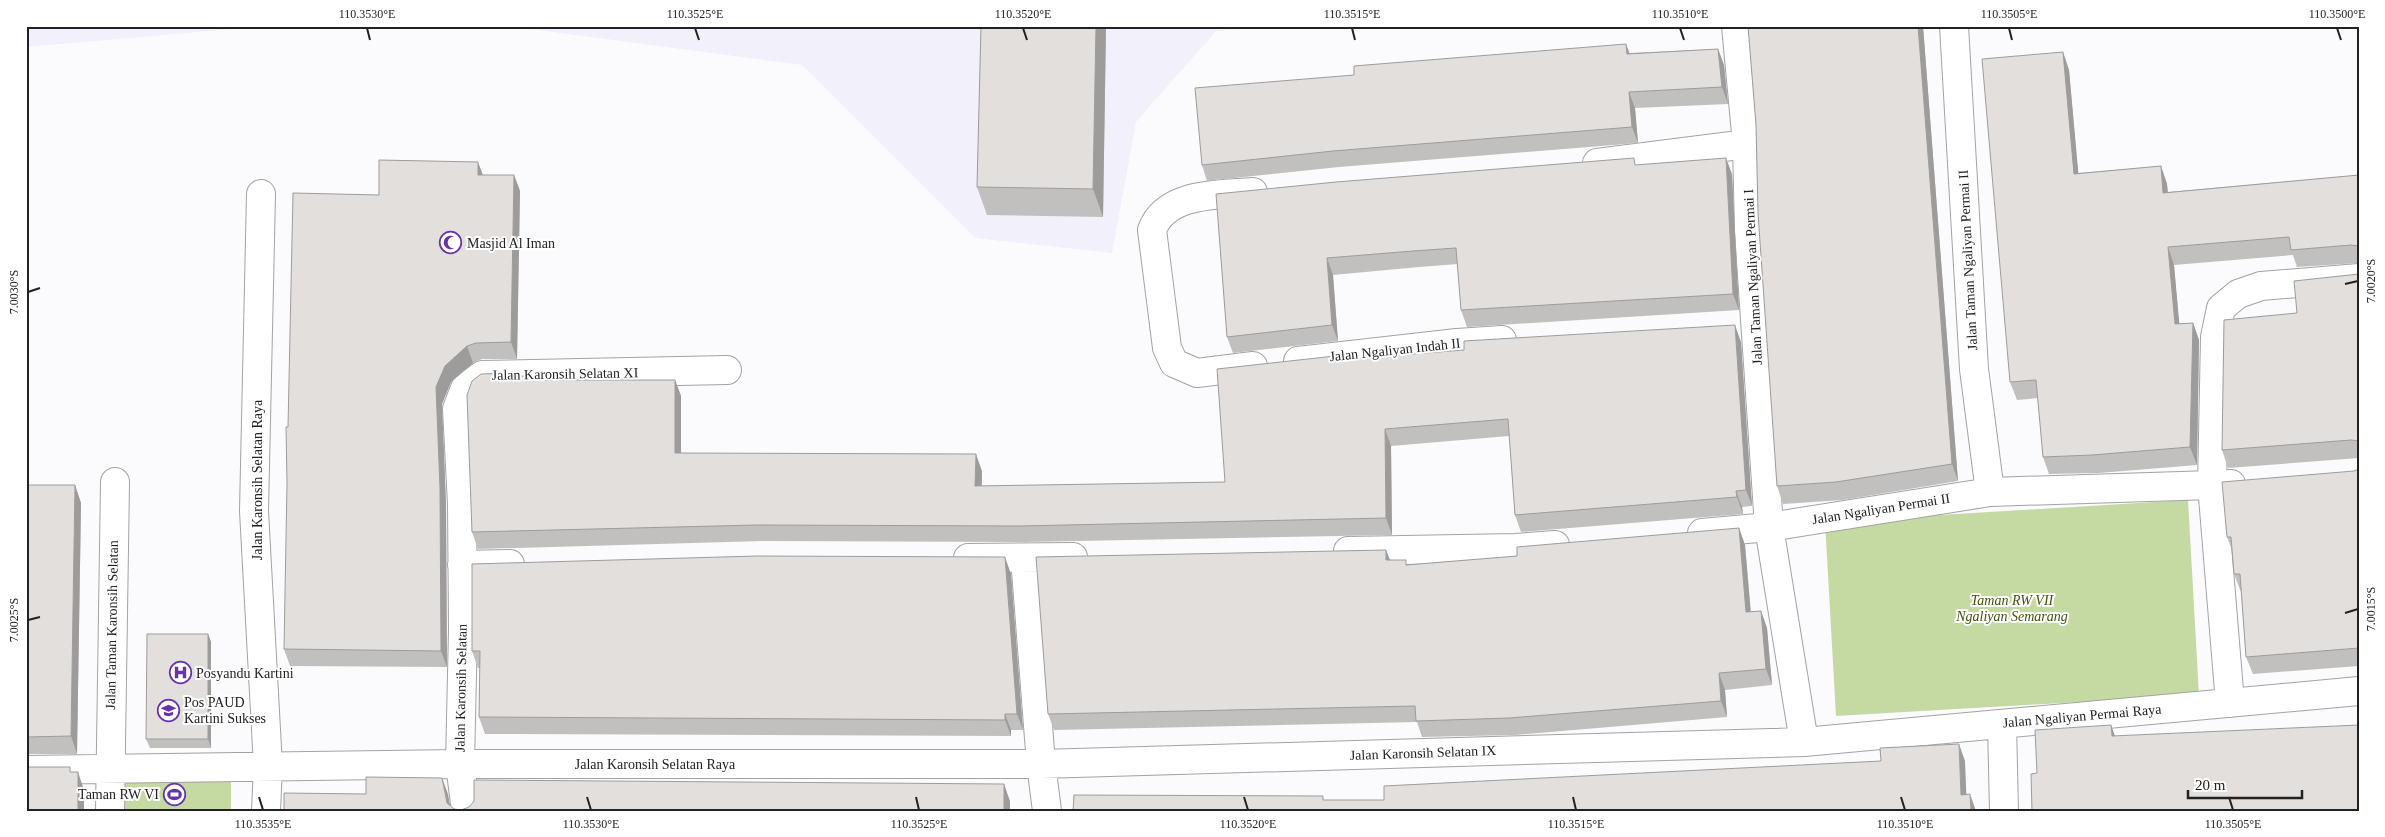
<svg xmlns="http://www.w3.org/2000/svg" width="2385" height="837" viewBox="0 0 2385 837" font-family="'Times New Roman',serif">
<rect width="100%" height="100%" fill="#fbfbfe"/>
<path fill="#f1f0fb" d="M26,26H269L26,47Z
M508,26H1275L1216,31L1136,122L1112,253L975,238L802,65Z"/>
<path fill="#c5d9a3" d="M2188,500L2199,695L1836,716L1825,522Z
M120,777H231V811H119Z"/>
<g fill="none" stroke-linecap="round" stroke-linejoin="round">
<defs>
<path id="minor" d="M1954,26L1974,369L1990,492
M1597,163L1747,144
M1253,192C1219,195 1166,192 1152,230L1167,348L1174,363L1197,373L1253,366
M261,194L254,511L268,766L266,811
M1298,361L1457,343L1502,340
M2231,484L2212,485L2215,337L2221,308L2238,294L2261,286L2359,278
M1702,533L1769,527L1749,231L1747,144L1736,26
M1348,551L1516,548L1555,545
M968,558L1073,557
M1025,558L1041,764L1047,811
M462,565L510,564
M2002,724L2004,811
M1804,742L1769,527L1990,492L2212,485L2230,703
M26,770L460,764H1041L1804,742L2359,691
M110,811L115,482
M466,811L460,764L463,630L462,504L457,409L465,388L482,375L727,370"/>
</defs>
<use href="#minor" stroke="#a3a3a6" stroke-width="30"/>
<use href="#minor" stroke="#fff" stroke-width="28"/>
</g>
<path fill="#c2c0be" d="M981,26H1106L1103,217L987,215L977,187Z
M1748,26H1923L1958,481L1843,500L1783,504L1777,486L1756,125Z
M1626,44L1629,53L1718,49L1724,65L1728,104L1635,108L1638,143L1339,167L1207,181L1202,165L1354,75Z
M2063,52L2069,70L2078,173L2161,166L2167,184L2168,192L2359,175V263L2297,267L2293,255L2174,265L2179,324L2193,323L2199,340L2197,465L2099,473L2049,474L2043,457L2038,398L2017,400L2010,382Z
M1637,165L1732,174L1739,310L1467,327L1461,310L1458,264L1419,267L1333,275L1338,341L1233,353L1227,337L1216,194Z
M483,175H514L520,191L517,359H482L473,363L451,382L442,404L446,504L447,667L290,666L284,649L379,195Z
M2359,274V458L2228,468L2222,450L2297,313Z
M1741,342L1752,506L1742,507L1743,514L1521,532L1515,515L1509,436L1391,446L1392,535L1025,542L763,541L478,549L472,532L511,373L512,376H532L534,380H675L681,396V453L982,471V486L1225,482L1336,360Z
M2359,469V666L2253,674L2246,657L2241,592L2234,574L2233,553L2227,537Z
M26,485H75L81,503L77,754H26Z
M1739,528L1745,545L1751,612L1761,611L1767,628L1772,685L1725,690L1727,717L1515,735L1422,737L1417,722L1054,730L1048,714L1386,550L1390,560L1408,565L1517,556Z
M1011,574L1023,730H1011V736L485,734L479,717L480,668H478L472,651Z
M208,634L211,642V748H150L146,739Z"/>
<path fill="#9e9c9b" d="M1096,26H1106L1103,217L1093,189Z
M1918,26H1923L1958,481L1952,464Z
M1626,44L1632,60L1627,54Z
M1718,49L1724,65L1728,104L1722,87Z
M2063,52L2069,70L2080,191L2074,174Z
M1629,92L1635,108L1638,143L1632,127Z
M1726,158L1732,174L1739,310L1733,294Z
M478,162L484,178L478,175Z
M2161,166L2167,184L2169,211L2163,193Z
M514,175L520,191L517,359L511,342Z
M2168,247L2174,265L2181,342L2175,324Z
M1327,258L1333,275L1338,341L1332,325Z
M2193,323L2199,340L2197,465L2190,447Z
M1735,325L1741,342L1752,506L1746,490Z
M467,346L473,363L451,382L442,404L446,504L447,667L441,651L436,387L445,366Z
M675,380L681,396V469L675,453Z
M1385,429L1391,446L1392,535L1386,518Z
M976,454L982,471L981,502L975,486Z
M75,485L81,503L77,754L71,736Z
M1736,491L1742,507L1743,514L1737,497Z
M1739,528L1745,545L1752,629L1746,612Z
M1386,550L1392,566L1386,560Z
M1005,557L1011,574L1023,730L1017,714Z
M1761,611L1767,628L1772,685L1766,669Z
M208,634L211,642V748L208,739Z
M1719,673L1725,690L1727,717L1721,701Z
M1005,714L1011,730V736L1005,720Z
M2111,725L2118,744L2112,736Z
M1959,744L1965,761L1967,811L1961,795Z
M78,772L84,790V811H78Z
M442,778L448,794L451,811L447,803Z
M1004,784L1010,801V811H1004Z
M1970,794L1976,811H1971Z"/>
<path fill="#e2dfdd" stroke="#9e9c9b" d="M981,26H1096L1093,189L977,187Z
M1748,26H1918L1952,464L1836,482L1777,486L1758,213L1756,125Z
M1626,44L1627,54L1718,49L1722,87L1629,92L1632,127L1333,151L1202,165L1195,88L1354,75V66Z
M2063,52L2074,174L2161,166L2163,193L2359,175V246L2351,245L2291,250L2289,237L2168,247L2175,324L2193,323L2190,447L2092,455L2043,457L2036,380L2010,382L1982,59Z
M1634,158L1635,165L1726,158L1733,294L1461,310L1456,248L1413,251L1327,258L1332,325L1227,337L1216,194L1336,182Z
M379,160L478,162V175H514L511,342L476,343L467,346L445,366L436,387L440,488L441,651L284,649L287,483L286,427H288L293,193L379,195Z
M2359,274V441L2351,440L2222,450L2224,320L2297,313L2294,281Z
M1735,325L1746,490L1736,491L1737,497L1515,515L1508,419L1385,429L1386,518L1019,526L757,525L472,532L467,395L472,381L481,374L511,373V376H532V380H675V453L976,454L975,486L1225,482L1217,369L1335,356V360L1464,350V341Z
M2359,469V648L2246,657L2240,574H2234L2231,537H2227L2222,482L2354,471Z
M26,485H75L71,736L26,737Z
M1739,528L1746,612L1761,611L1766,669L1719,673L1721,701L1509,718L1416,721L1415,706L1048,714L1036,557L1386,550V560H1406V565L1517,556V547Z
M757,556L1005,557L1017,714H1005V720L479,717L480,651H472V564Z
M147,634H208V739H146Z
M2111,725L2112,736L2359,725V811H2032L2031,774L2037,773L2035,730Z
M1959,744L1961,795L1970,794L1971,811H1073L1074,795L1323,796V800H1384V786L1881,761L1880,748Z
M26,767H70V772H78V811H26Z
M366,777L442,778L447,803L454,809L461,810L469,807L474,801V780L1004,784V811H284V793L366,794Z"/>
<path fill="none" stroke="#222223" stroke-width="2" d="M367,28L370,40M695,28L699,40M1023,28L1027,40M1352,28L1355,40M1680,28L1684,40M2009,28L2012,40M2337,28L2341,40M2345,284L2358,281M28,292L40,288M2345,613L2358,609M28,620L40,617M259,797L263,810M587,797L591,810M916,797L919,810M1244,797L1248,810M1573,797L1576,810M1901,797L1905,810M2229,797L2233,810"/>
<defs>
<symbol id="mosque-ring" viewBox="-11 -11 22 22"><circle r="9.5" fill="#fff" stroke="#6733aa" stroke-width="1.5"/><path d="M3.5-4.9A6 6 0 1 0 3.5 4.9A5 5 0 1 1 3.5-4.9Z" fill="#6733aa"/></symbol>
<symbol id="hospital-ring" viewBox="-11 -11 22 22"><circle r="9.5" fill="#fff" stroke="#6733aa" stroke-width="1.5"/><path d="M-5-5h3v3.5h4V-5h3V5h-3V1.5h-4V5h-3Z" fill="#6733aa"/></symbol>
<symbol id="school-ring" viewBox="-11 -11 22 22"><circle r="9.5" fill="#fff" stroke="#6733aa" stroke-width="1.5"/><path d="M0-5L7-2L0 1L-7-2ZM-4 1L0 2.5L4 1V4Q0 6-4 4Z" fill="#6733aa"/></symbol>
<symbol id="stadium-ring" viewBox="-11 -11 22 22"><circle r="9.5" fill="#fff" stroke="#6733aa" stroke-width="1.5"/><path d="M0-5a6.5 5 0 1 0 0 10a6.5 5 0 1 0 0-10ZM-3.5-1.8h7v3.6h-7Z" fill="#6733aa"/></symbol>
</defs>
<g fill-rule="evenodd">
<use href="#mosque-ring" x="438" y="230" width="25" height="25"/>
<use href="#hospital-ring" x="168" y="660" width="25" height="25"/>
<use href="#school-ring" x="156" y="698" width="25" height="25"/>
<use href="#stadium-ring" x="162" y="782" width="25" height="25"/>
</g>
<g text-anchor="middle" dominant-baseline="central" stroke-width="4" stroke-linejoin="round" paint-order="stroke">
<g font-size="14" fill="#222223" stroke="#fff" text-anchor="start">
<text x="467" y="243">Masjid Al Iman</text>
<text x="196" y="673">Posyandu Kartini</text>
<text x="184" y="702">Pos PAUD<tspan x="184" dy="16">Kartini Sukses</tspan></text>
<text x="159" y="794" text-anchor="end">Taman RW VI</text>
</g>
<g font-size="14" fill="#222223" stroke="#fff">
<text transform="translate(1968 260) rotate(-93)">Jalan Taman Ngaliyan Permai II</text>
<text transform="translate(1753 277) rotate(-93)">Jalan Taman Ngaliyan Permai I</text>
<text transform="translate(1395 350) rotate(-6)">Jalan Ngaliyan Indah II</text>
<text transform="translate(565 374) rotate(-1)">Jalan Karonsih Selatan XI</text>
<text transform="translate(257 480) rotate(-90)">Jalan Karonsih Selatan Raya</text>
<text transform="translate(1881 509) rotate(-9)">Jalan Ngaliyan Permai II</text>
<text transform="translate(112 625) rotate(-89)">Jalan Taman Karonsih Selatan</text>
<text transform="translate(461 688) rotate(-89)">Jalan Karonsih Selatan</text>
<text transform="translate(2082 716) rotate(-5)">Jalan Ngaliyan Permai Raya</text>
<text transform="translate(1423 753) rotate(-2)">Jalan Karonsih Selatan IX</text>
<text x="655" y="764">Jalan Karonsih Selatan Raya</text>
</g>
<g font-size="14" font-style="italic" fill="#405409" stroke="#fff">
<text x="2012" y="600">Taman RW VII<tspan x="2012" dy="16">Ngaliyan Semarang</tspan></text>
</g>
</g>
<rect width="2385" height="837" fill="none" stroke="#ffffff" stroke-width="55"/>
<path d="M2188 790v8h114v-8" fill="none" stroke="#222223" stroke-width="2.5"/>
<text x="2195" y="790" font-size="15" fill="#222223" stroke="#ffffff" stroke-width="4" paint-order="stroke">20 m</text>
<rect x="28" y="28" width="2330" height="782" fill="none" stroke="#222223" stroke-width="2"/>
<g font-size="12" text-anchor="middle" fill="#222223">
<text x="367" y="18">110.3530°E</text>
<text x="695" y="18">110.3525°E</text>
<text x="1023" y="18">110.3520°E</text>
<text x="1352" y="18">110.3515°E</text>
<text x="1680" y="18">110.3510°E</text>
<text x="2009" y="18">110.3505°E</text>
<text x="2337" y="18">110.3500°E</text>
<text transform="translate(2371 281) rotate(-90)" y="4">7.0020°S</text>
<text transform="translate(14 292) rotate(-90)" y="4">7.0030°S</text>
<text transform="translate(2371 609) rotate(-90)" y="4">7.0015°S</text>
<text transform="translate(14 620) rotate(-90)" y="4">7.0025°S</text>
<text x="263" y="828">110.3535°E</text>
<text x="591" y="828">110.3530°E</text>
<text x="919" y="828">110.3525°E</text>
<text x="1248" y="828">110.3520°E</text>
<text x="1576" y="828">110.3515°E</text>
<text x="1905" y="828">110.3510°E</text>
<text x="2233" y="828">110.3505°E</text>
</g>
</svg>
